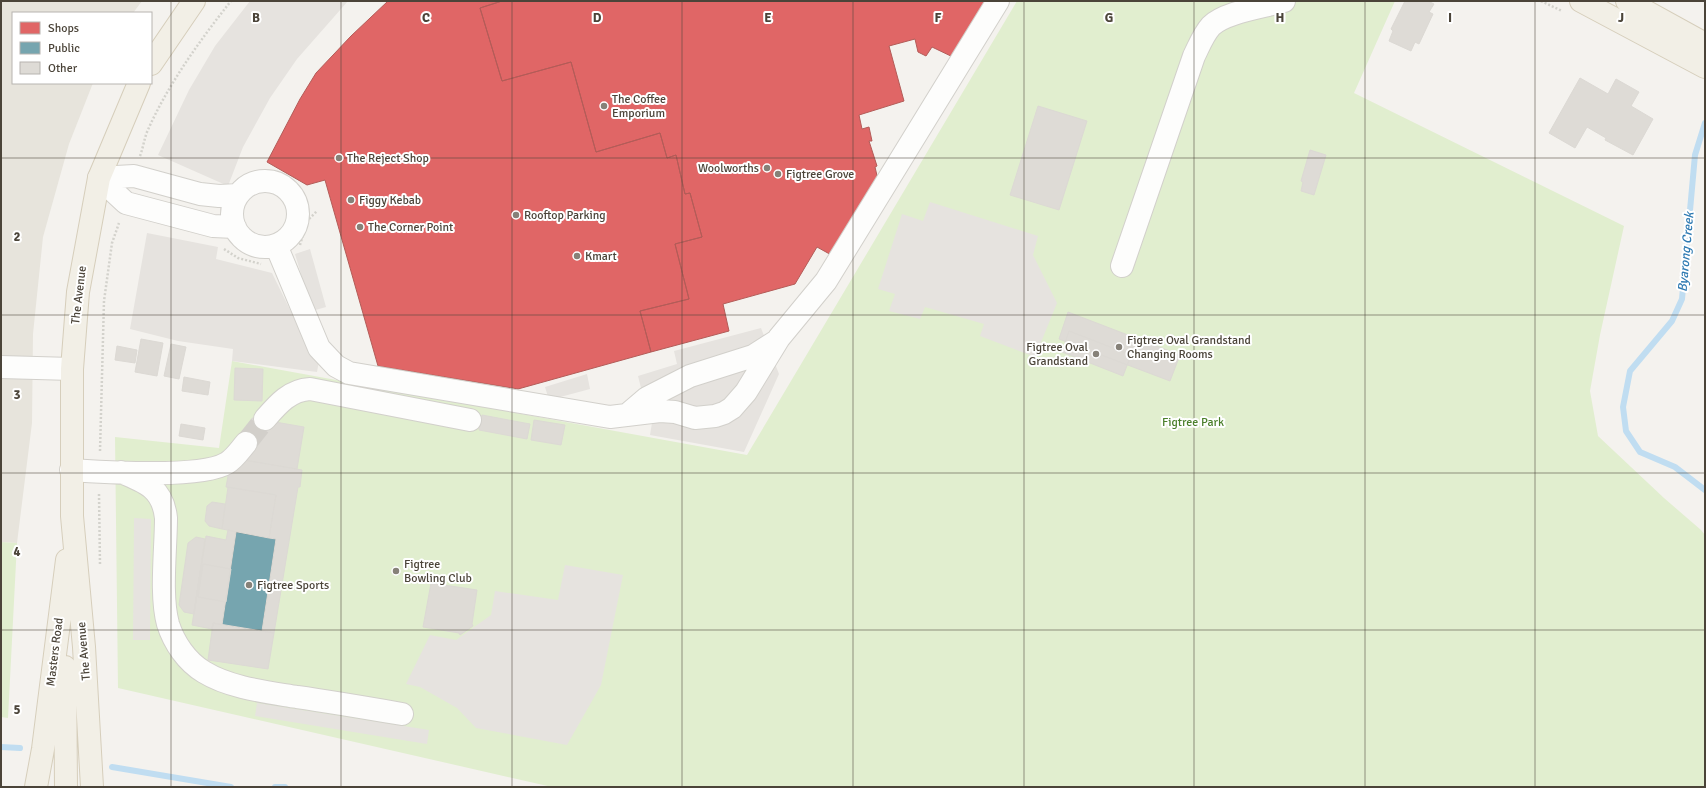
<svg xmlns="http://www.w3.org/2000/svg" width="1706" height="788" viewBox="0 0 1706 788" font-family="Signika,sans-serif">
<rect width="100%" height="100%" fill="#f4f2ee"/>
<path fill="#e7e4dc" d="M1,1H142L133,13H13V83H93L69,144L43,237L33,334L32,423L17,543L1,542Z"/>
<path fill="#e1eecf" d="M1017,1H1395L1354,93L1624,226L1600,335L1590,391L1598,436L1664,498L1701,530L1705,535V787H552L118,688L115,437L219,448L232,361L747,455Z
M1,542L17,543L8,718L1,717Z"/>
<path fill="#e6e3df" d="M250,1H348L297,59L270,98L243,147L228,186L158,155L189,90L215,46Z
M930,202L1038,236L1033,255L1057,303L1035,357L980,336L984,324L925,307L920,319L889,311L895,294L878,289L902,214L923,221Z
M147,233L218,247L216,259L272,273L298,326L319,361L317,372L232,361L233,349L178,341L130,329Z
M310,249L326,307L312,311L295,254Z
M761,328L779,374L744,452L650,435L653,417L642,392L638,376L677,364L674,351Z
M587,374L590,389L549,400L545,387Z
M134,518L151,519L150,640H133Z
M565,565L623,575L601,685L567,745L476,728L457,708L420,687L406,684L430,635L456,640L491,615L495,591L558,600Z
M257,703L429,730L427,744L255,716Z"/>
<path fill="#e06666" stroke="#b35c58" d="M388,1H502L480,8L502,81L571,62L596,152L660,133L667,158L676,155L685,194L690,193L702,237L675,244L689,299L640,311L651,352L518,389L378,366L325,180L307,185L267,162L300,99L316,73L351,36Z
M502,1H986L955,58L932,47L926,56L918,52L915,39L889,46L904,101L859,115L862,129L869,127L872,141H869L877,166L875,167L878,180L835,257L817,247L795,284L723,304L729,331L651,352L640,311L689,299L675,244L702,237L690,193L685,194L676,155L667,158L660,133L596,152L571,62L502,81L480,8Z"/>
<path fill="#76a5af" stroke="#69888c" d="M236,532L276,539L262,631L222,625Z"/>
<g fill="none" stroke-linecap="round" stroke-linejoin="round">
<path stroke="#c0ddf1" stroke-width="6" d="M1705,123L1695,155L1682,299L1672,321L1630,371L1623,407L1626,431L1640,452L1675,467L1705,490
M1,747L20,748
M112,767L231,787
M275,787H285"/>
</g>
<path fill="#dedbd6" stroke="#dcd9d4" d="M1405,1L1408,2L1428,1L1434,4L1429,12L1433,14L1419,44L1415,42L1411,51L1389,41L1393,31L1391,29Z
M1580,78L1608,94L1616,79L1639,92L1631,106L1653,119L1633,155L1605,140L1606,138L1587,127L1575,148L1549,133Z
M1038,106L1087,121L1059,210L1010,195Z
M1310,150L1326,155L1314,195L1301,191L1303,182L1301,181Z
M1068,312L1180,355L1170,381L1059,339Z
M1069,331L1131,355L1123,376L1062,352Z
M141,339L163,343L157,376L135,372Z
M171,344L186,347L179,379L164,376Z
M117,346L137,350L135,363L115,360Z
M235,368L263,369L262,401L234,400Z
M184,377L210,382L208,395L182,391Z
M482,415L530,424L527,439L479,430Z
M252,418L304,427L297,469L244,460Z
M534,420L565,425L561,445L531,440Z
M181,424L205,428L203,440L179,436Z
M244,460L302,470L300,487H298L274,633L262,631L276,539L269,538L276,495L226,487L230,465Z
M228,487L276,495L269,538L222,529Z
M212,502L225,504L222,529L209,526L205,521L207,506Z
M228,530L236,532L222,625L213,623L212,629L192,625L206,536L226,540Z
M196,537L205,539L194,614L184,612L179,605L188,543Z
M203,564L231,569L226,602L198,597Z
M431,583L477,590L472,624L473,626L460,635L459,633L423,627Z
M213,623L274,633L268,669L208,660Z"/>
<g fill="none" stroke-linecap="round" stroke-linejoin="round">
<path stroke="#d2cfca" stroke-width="22" stroke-dasharray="22 11" stroke-linecap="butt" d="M246,443L265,419"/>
<defs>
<path id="minor" d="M99,178L126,203L213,226L235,227
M99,178L134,176L200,194L219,196L238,195
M232 214a33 33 0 1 1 66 0a33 33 0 1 1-66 0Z
M276,245L319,348L336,366L349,373L610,417L660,411L675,412L695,418L715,416L724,413L732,408L746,392L779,338L826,281L998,1
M1122,266L1194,56C1199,46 1203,35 1211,26C1225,12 1264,7 1284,1
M1,367L72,369
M627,415L647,398L690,376L753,356L775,342
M265,419C278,404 290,390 310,389L470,420
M71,470C105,472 200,479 227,463C235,458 240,450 246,443
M121,472C146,482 163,489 166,518C166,549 160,595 168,624C174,643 187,662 204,672C230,688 267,692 297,697C332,702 367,708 402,714"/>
<path id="major" d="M1581,1L1705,67
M1627,1L1705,44
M151,64L194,1
M65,667L66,787
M36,787L43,749L67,560
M92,787L84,647L72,516V369L78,292L99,178L139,83"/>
</defs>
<use href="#minor" stroke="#d2d0cb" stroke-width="24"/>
<use href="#major" stroke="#d6cebb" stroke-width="24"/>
<path stroke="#d3d2cc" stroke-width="2.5" stroke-dasharray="2 2" stroke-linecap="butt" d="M1541,1L1562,11
M140,156C143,148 144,140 147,132C167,86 200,40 231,1
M300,245L307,221L317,211
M224,249L238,258L261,264
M100,451L104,301L112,243L119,223
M99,494L100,565"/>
<use href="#minor" stroke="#fdfdfc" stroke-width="22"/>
<use href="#major" stroke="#f2efe6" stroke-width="22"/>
</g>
<path fill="none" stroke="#4b4439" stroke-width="1" stroke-opacity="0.55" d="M171,1V787M341,1V787M512,1V787M682,1V787M853,1V787M1024,1V787M1194,1V787M1365,1V787M1535,1V787M1,158H1705M1,315H1705M1,473H1705M1,630H1705"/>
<g fill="#868178" stroke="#fff" stroke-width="1.5">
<circle cx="604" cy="106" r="4"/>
<circle cx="339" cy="158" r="4"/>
<circle cx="767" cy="168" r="4"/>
<circle cx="778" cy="174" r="4"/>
<circle cx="351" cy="200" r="4"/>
<circle cx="516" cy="215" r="4"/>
<circle cx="360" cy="227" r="4"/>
<circle cx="577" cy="256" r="4"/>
<circle cx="1119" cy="347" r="4"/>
<circle cx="1096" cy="354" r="4"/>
<circle cx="396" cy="571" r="4"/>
<circle cx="249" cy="585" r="4"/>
</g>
<g text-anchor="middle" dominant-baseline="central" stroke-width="4" stroke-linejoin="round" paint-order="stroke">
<g font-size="12" fill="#4b4439" stroke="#fff" text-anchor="start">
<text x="612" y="99">The Coffee<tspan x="612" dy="14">Emporium</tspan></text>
<text x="347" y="158">The Reject Shop</text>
<text x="759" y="168" text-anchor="end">Woolworths</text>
<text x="786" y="174">Figtree Grove</text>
<text x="359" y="200">Figgy Kebab</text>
<text x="524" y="215">Rooftop Parking</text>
<text x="368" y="227">The Corner Point</text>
<text x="585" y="256">Kmart</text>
<text x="1127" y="340">Figtree Oval Grandstand<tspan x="1127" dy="14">Changing Rooms</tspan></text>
<text x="1088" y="347" text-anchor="end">Figtree Oval<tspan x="1088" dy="14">Grandstand</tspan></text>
<text x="404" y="564">Figtree<tspan x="404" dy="14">Bowling Club</tspan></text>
<text x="257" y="585">Figtree Sports</text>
</g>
<g font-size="12" fill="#4b4439" stroke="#fff">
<text transform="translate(79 295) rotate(-83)">The Avenue</text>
<text transform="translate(84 651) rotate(-95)">The Avenue</text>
<text transform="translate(55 652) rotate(-83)">Masters Road</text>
</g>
<g font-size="12" fill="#4a7f2a" stroke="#fff">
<text x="1193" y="422">Figtree Park</text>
</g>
<g font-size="13" font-style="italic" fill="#2e7ab2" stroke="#fff">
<text transform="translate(1686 252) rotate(-85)">Byarong Creek</text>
</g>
</g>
<g font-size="13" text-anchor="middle" font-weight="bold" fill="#4b4439" stroke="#fff" stroke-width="4" stroke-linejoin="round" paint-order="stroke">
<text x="256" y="22">B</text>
<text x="426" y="22">C</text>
<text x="597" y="22">D</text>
<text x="768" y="22">E</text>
<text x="938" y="22">F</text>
<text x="1109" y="22">G</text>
<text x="1280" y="22">H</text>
<text x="1450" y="22">I</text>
<text x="1621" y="22">J</text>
<text x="17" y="241">2</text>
<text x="17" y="399">3</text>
<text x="17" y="556">4</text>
<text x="17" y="714">5</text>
</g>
<rect width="1706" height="788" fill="none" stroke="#4b4439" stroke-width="4"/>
<rect x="12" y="12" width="140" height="72" fill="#ffffff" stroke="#b7b4b0"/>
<rect x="20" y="22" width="20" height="12" fill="#e06666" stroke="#b7b4b0"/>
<text x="48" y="32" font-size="12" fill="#4b4439">Shops</text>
<rect x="20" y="42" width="20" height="12" fill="#76a5af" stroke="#b7b4b0"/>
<text x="48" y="52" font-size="12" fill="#4b4439">Public</text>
<rect x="20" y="62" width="20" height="12" fill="#dedbd6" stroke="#b7b4b0"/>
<text x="48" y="72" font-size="12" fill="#4b4439">Other</text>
</svg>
